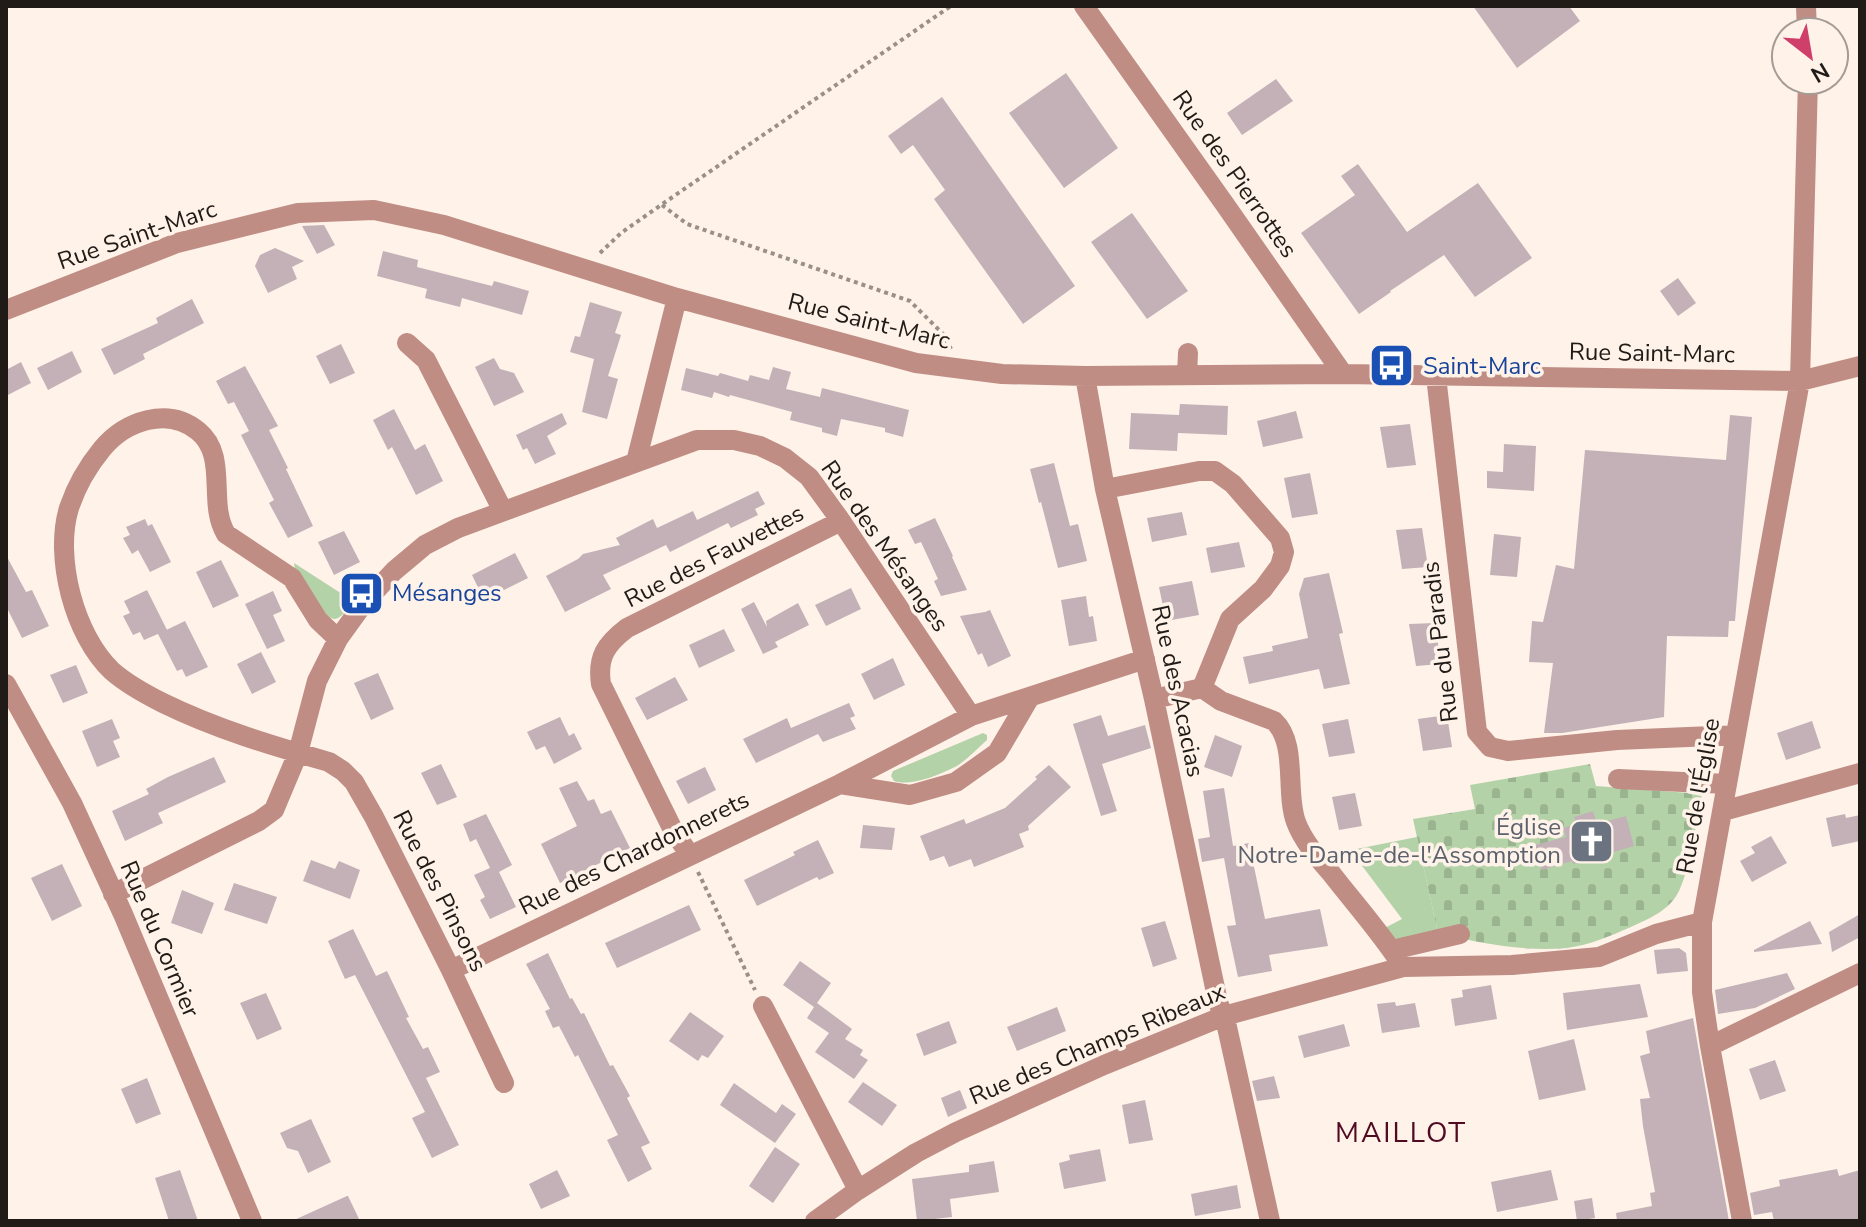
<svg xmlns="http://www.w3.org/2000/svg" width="1866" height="1227" viewBox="0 0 1866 1227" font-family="'Nunito Sans',sans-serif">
<defs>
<pattern id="cemetery-stones" width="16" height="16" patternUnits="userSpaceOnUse" patternTransform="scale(2)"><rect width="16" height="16" fill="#b4d2a8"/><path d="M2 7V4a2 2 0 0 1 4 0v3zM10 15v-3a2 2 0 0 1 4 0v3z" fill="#9ab490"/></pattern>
</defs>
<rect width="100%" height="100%" fill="#fef2e9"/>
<path fill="#b4d2a8" d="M294,563L353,601C349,607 342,618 335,619C323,620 302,580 295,570Z
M983,733L987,735V740C978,748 968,759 957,766C941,774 912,787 894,781L891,776L893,771Z
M1417,837L1438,933L1396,940L1377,932L1402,919L1357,859L1338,863L1331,854Z"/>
<path fill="url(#cemetery-stones)" d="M1590,764L1596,786L1702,794C1696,822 1691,866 1679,891C1669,911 1650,918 1631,927C1610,936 1590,945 1567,948C1524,952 1478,943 1438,933L1413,819L1475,809L1470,785Z"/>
<path fill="#c3b1b7" d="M1473,6H1569L1580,21L1517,68Z
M1066,73L1118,148L1064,188L1009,113Z
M1276,79L1293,101L1242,135L1227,113Z
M942,97L1075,286L1023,324L934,199L945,190L913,145L901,154L888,136Z
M1358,164L1407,232L1478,183L1532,258L1475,297L1444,255L1390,291L1391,292L1359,314L1301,233L1355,195L1341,176Z
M1132,213L1188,291L1147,319L1091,242Z
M324,225L335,245L317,254L302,226Z
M275,248L304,261L292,267L297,279L268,293L255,266L260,255Z
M383,251L418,260L417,267L492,286L494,281L529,291L522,315L462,298L460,307L425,298L427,289L377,276Z
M1678,278L1696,303L1678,316L1660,291Z
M192,299L204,323L143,354L145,359L114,375L101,349L158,323L156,318Z
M590,302L622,312L615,333L621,335L608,376L618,379L607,419L582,412L594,359L570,352L575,336L580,337Z
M341,344L355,373L330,384L316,356Z
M72,351L82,372L48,390L37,368Z
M494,358L500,369L514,373L524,392L494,406L475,367Z
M21,362L31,383L6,396V370Z
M245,366L278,426L269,430L288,468L286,469L313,526L288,538L269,503L274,500L241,435L249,431L234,402L228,404L216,381Z
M773,367L791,372L786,389L820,397L822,388L909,410L903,437L885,432V428L841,419L837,436L822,432V428L790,420L792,412L730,395L729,397L714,392L712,398L681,390L686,368L718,376L720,373L748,381L750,375L769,380Z
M1180,404L1228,406L1227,435L1178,433L1177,451L1129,449L1131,413L1179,415Z
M394,409L415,450L425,444L443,481L416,495L392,447L388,450L373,420Z
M1296,411L1303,438L1263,447L1257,421Z
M562,413L567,424L547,436L556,454L535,464L527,448L523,450L516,435Z
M1730,415L1752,417L1735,621H1729L1728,637L1667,636L1664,717L1562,733H1544L1553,663L1529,662L1532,621L1543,622L1556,565L1574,569L1585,450L1726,460Z
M1410,424L1416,465L1387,468L1380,427Z
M1504,444L1536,446L1534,491L1487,488V471L1503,472Z
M1054,463L1070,526L1078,524L1087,561L1058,568L1041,502L1039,503L1030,469Z
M1310,473L1318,514L1292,518L1284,478Z
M758,491L765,504L755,509L758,515L731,528L728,523L670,552L666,545L603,575L611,589L565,612L546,576L578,559L583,554L620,545L616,538L653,519L657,528L693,511L697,520Z
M1182,512L1187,535L1152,542L1147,518Z
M935,518L953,556L952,557L967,590L941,596L934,581L938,579L921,542L915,544L908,530Z
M145,519L148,526L152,524L171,562L150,572L138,550L132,554L123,538L130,535L126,527Z
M1422,528L1428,567L1402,569L1396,530Z
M344,531L360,562L334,575L318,542Z
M1494,534L1521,537L1517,577L1490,575Z
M1239,542L1245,567L1211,573L1206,548Z
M515,553L528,578L484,600L472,575Z
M6,555L26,592L32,590L49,626L22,638L6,606Z
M221,560L239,596L213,608L196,572Z
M1329,573L1343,633L1339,634L1350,684L1324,689L1319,669L1249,684L1243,657L1273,651L1272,646L1308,638L1299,594L1304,578Z
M1192,581L1199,615L1166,621L1159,587Z
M851,588L861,609L826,626L815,605Z
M147,590L167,630L144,640L140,632L133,635L123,616L130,613L124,601Z
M273,591L282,611L273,615L285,641L267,649L245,604Z
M1086,596L1089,617L1093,616L1097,641L1069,646L1061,600Z
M754,602L767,627L766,621L798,603L809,625L775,642L778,647L763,654L741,609Z
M990,610L1011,656L988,667L982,653L978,655L960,616L985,612Z
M185,621L208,667L186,677L182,669L177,671L158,634Z
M1435,623L1441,664L1416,666L1409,624Z
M724,629L735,651L699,668L689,645Z
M261,652L276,682L252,694L237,664Z
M893,658L905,685L874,700L861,674Z
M76,665L88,693L63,703L50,675Z
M378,673L394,709L371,720L354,683Z
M675,677L688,700L647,720L635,698Z
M849,703L855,716L850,718L856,729L823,742L818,734L756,763L743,739L787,718L791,728Z
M1101,715L1108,736L1145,725L1151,748L1102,764L1117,811L1101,816L1073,724Z
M1447,715L1452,747L1423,751L1418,719Z
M560,717L569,736L574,733L582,749L554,764L545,746L536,750L527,732Z
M112,719L120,738L113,741L120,757L97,767L82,731Z
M1348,719L1355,753L1329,757L1322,724Z
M1812,721L1821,748L1786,760L1777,733Z
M1215,735L1242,746L1232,777L1204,767Z
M214,757L226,782L158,813L163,823L125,841L112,811L149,794L146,789L168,777Z
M441,764L457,797L437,805L421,773Z
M1049,765L1071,787L1028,826L1029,830L1019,834L1024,847L974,867L971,859L949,867L944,856L930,861L920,836L964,819L966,824L1005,808L1037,779L1035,777Z
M705,767L716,790L688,804L676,781Z
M577,781L588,801L594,799L601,814L611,810L630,848L560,883L541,844L577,826L559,788Z
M1224,788L1233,846L1249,843L1265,919L1320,909L1328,946L1269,955L1272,971L1238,977L1227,926L1236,925L1224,858L1202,862L1198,839L1210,837L1203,791Z
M1355,793L1362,826L1339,830L1332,797Z
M1593,811L1597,824L1626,816L1634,846L1573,864L1572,861L1542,870L1535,845L1566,837L1563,828L1576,824L1574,817Z
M486,814L512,865L499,872L516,907L490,919L480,900L485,897L474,875L490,868L476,839L470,842L463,824Z
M1845,814L1846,818L1860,815V841L1832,847L1826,818Z
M863,825L895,828L892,850L860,848Z
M1771,836L1787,863L1752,882L1740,861L1755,853L1751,847Z
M818,840L834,873L819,880L817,877L757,906L744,880L795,855L793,852Z
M311,860L335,869L339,861L360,870L350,899L303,881Z
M62,864L82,906L52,921L31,878Z
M234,883L277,897L267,924L224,910Z
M182,890L214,903L202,934L171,923Z
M689,905L701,930L617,968L605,943Z
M1860,914V937L1832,952L1829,932Z
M1165,921L1177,959L1153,967L1141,928Z
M1810,921L1822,944L1754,952V950Z
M353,929L376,976L387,971L409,1017L406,1018L423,1049L428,1047L440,1072L426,1078L459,1145L432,1158L412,1118L425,1112L355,975L345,979L328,941Z
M1679,948L1686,953L1688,971L1657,974L1654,950Z
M548,953L570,999L572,998L581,1014L584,1013L610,1066L613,1065L630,1096L627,1098L650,1143L641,1147L652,1169L628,1182L607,1140L618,1135L578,1055L575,1057L559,1026L553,1028L545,1011L550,1009L526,964Z
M800,961L831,983L817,1003L852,1029L845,1039L863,1050L860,1055L868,1060L854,1079L815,1052L829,1033L807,1018L814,1007L783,985Z
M1787,973L1795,989L1755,1008L1718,1014L1715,990Z
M1640,984L1648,1017L1567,1030L1563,993Z
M1491,985L1497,1019L1455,1026L1451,999L1463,997L1462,990Z
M266,993L282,1029L257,1040L240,1003Z
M1395,1002L1396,1006L1415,1003L1420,1027L1382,1033L1377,1004Z
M1057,1007L1066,1031L1017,1051L1007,1027Z
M690,1012L724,1036L708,1058L702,1055L698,1061L669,1041Z
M1693,1018L1729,1221H1617L1616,1213L1652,1206L1650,1193L1655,1192L1643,1126L1640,1099L1650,1098L1640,1056L1650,1053L1646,1031Z
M949,1021L957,1043L924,1056L916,1034Z
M1344,1024L1350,1046L1304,1058L1298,1036Z
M1574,1039L1586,1090L1539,1100L1528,1051Z
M1775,1060L1786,1091L1760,1100L1749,1069Z
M1274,1076L1280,1098L1257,1101L1252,1081Z
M147,1078L161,1114L136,1124L121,1089Z
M863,1082L897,1105L882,1126L848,1102Z
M734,1083L776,1113L782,1104L796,1114L775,1143L720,1105Z
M960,1090L967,1108L948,1117L941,1098Z
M1145,1100L1153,1140L1129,1144L1122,1105Z
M311,1119L331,1162L308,1173L298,1151L287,1148L280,1133Z
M775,1147L800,1164L773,1203L749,1186Z
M1100,1149L1106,1181L1064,1189L1059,1163L1070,1160L1069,1155Z
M994,1161L999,1192L950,1199L952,1217L917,1221L912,1179L969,1172V1165Z
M1837,1169L1839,1176L1860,1170V1221H1774L1772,1212L1754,1215L1750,1193L1780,1186L1779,1180Z
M180,1170L198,1221H169L155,1178Z
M557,1170L570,1196L541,1209L529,1184Z
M1551,1170L1558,1200L1497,1212L1491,1182Z
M1237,1185L1241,1208L1195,1216L1191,1194Z
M348,1196L360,1221H292L347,1196Z
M1592,1198L1595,1218L1577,1221L1574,1201Z"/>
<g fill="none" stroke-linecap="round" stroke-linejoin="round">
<path stroke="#989089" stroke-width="4" stroke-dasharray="4 4" stroke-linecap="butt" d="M662,205L687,224L910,301L943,334L951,349
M600,253L621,233L661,205L951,6
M698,872L755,990"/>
<path stroke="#bf8d84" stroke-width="20" d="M1084,6L1226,206L1343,374
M1806,6L1807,32
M6,310L177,243L298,213L374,210L444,225L677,298L916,363L1002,374L1085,376L1343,374L1800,381L1860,366
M407,343L426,360L503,511
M1187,375L1188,353
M1085,376L1105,489L1154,699L1218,1002L1227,1027L1270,1221
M1436,376L1477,732L1490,747L1508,751L1617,740L1736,735
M636,462L677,298
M1105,489L1199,471H1215L1233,484L1280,538L1284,552L1280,566L1263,589L1230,619L1202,688L1221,701L1274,721C1298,743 1285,793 1296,822C1303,841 1318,858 1331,873C1355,904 1382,934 1403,967
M338,639L318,620L292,578L226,534C207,503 229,456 198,431C168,406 125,421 102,449C88,466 76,487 69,508C54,557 74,635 112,671C128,685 145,694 163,703C216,729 273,746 329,762L343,771L354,782L374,817L451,970L504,1083
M6,684L72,803L123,914L252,1221
M1154,699L1202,688
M1618,779L1727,784
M840,784L910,795L956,782L997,753L1030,697
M1723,811L1860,773
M690,855L674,832L601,684C597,657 606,644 627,628L841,521
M113,894L259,821L274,810L298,753L317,681L338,639L364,603L394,571L425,545L458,528L697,440H734L760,446L785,458L809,477L841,521L971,716
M1392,950L1460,934
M451,970L840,784L971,716L1145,659
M763,1006L858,1190
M1710,1046L1860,973
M815,1221L858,1190L916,1153L956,1132L1104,1065L1224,1016L1403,967L1512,965L1599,957L1656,934L1702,922
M1742,1221L1710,1046L1702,992V922L1800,381L1808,80"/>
</g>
<defs>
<symbol id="bus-square" viewBox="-11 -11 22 22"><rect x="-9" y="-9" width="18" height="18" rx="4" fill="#1a4fb4" stroke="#fef2e9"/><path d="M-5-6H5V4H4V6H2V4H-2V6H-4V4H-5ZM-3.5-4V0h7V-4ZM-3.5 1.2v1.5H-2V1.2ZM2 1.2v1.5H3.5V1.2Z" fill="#fff"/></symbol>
<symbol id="church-square" viewBox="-11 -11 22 22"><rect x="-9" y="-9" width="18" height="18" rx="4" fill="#6b7280" stroke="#fef2e9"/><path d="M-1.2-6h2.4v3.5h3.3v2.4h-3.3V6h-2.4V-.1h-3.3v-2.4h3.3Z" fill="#fff"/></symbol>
</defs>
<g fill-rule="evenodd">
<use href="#bus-square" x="1366" y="340" width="51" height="51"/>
<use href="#bus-square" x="336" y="568" width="51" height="51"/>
<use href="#church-square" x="1566" y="816" width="51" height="51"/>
</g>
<g text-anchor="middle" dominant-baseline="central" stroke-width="7" stroke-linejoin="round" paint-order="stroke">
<g font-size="24" fill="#201b17" stroke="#fef2e9">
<text transform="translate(1235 174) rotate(55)">Rue des Pierrottes</text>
<text transform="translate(137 235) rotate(-19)">Rue Saint-Marc</text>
<text transform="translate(869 321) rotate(14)">Rue Saint-Marc</text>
<text transform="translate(1652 353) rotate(1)">Rue Saint-Marc</text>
<text transform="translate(885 546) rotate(55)">Rue des Mésanges</text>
<text transform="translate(714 556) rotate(-27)">Rue des Fauvettes</text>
<text transform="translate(1440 642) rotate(-97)">Rue du Paradis</text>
<text transform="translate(1178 691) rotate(78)">Rue des Acacias</text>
<text transform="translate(1698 796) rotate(-80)">Rue de l'Église</text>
<text transform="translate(634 853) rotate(-26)">Rue des Chardonnerets</text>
<text transform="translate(440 891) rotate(63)">Rue des Pinsons</text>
<text transform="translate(160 939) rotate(67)">Rue du Cormier</text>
<text transform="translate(1097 1044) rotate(-23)">Rue des Champs Ribeaux</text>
</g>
<g font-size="24" fill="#164399" stroke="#fef2e9" text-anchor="start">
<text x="1423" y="366">Saint-Marc</text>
<text x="392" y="593">Mésanges</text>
</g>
<g font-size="24" fill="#5b616d" stroke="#fef2e9" text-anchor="end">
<text x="1561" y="827">Église<tspan x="1561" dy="28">Notre-Dame-de-l'Assomption</tspan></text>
</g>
<g font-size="28" letter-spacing="2" fill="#500b22" stroke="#fef2e9">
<text x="1401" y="1133">MAILLOT</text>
</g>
</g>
<rect width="1866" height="1227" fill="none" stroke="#201b17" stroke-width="16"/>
<g transform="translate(1810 56) rotate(149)"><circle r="38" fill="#fef2e9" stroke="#a59c95" stroke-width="2"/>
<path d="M0-6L14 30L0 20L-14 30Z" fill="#ce4069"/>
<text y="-12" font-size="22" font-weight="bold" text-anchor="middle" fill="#201b17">N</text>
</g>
</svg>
